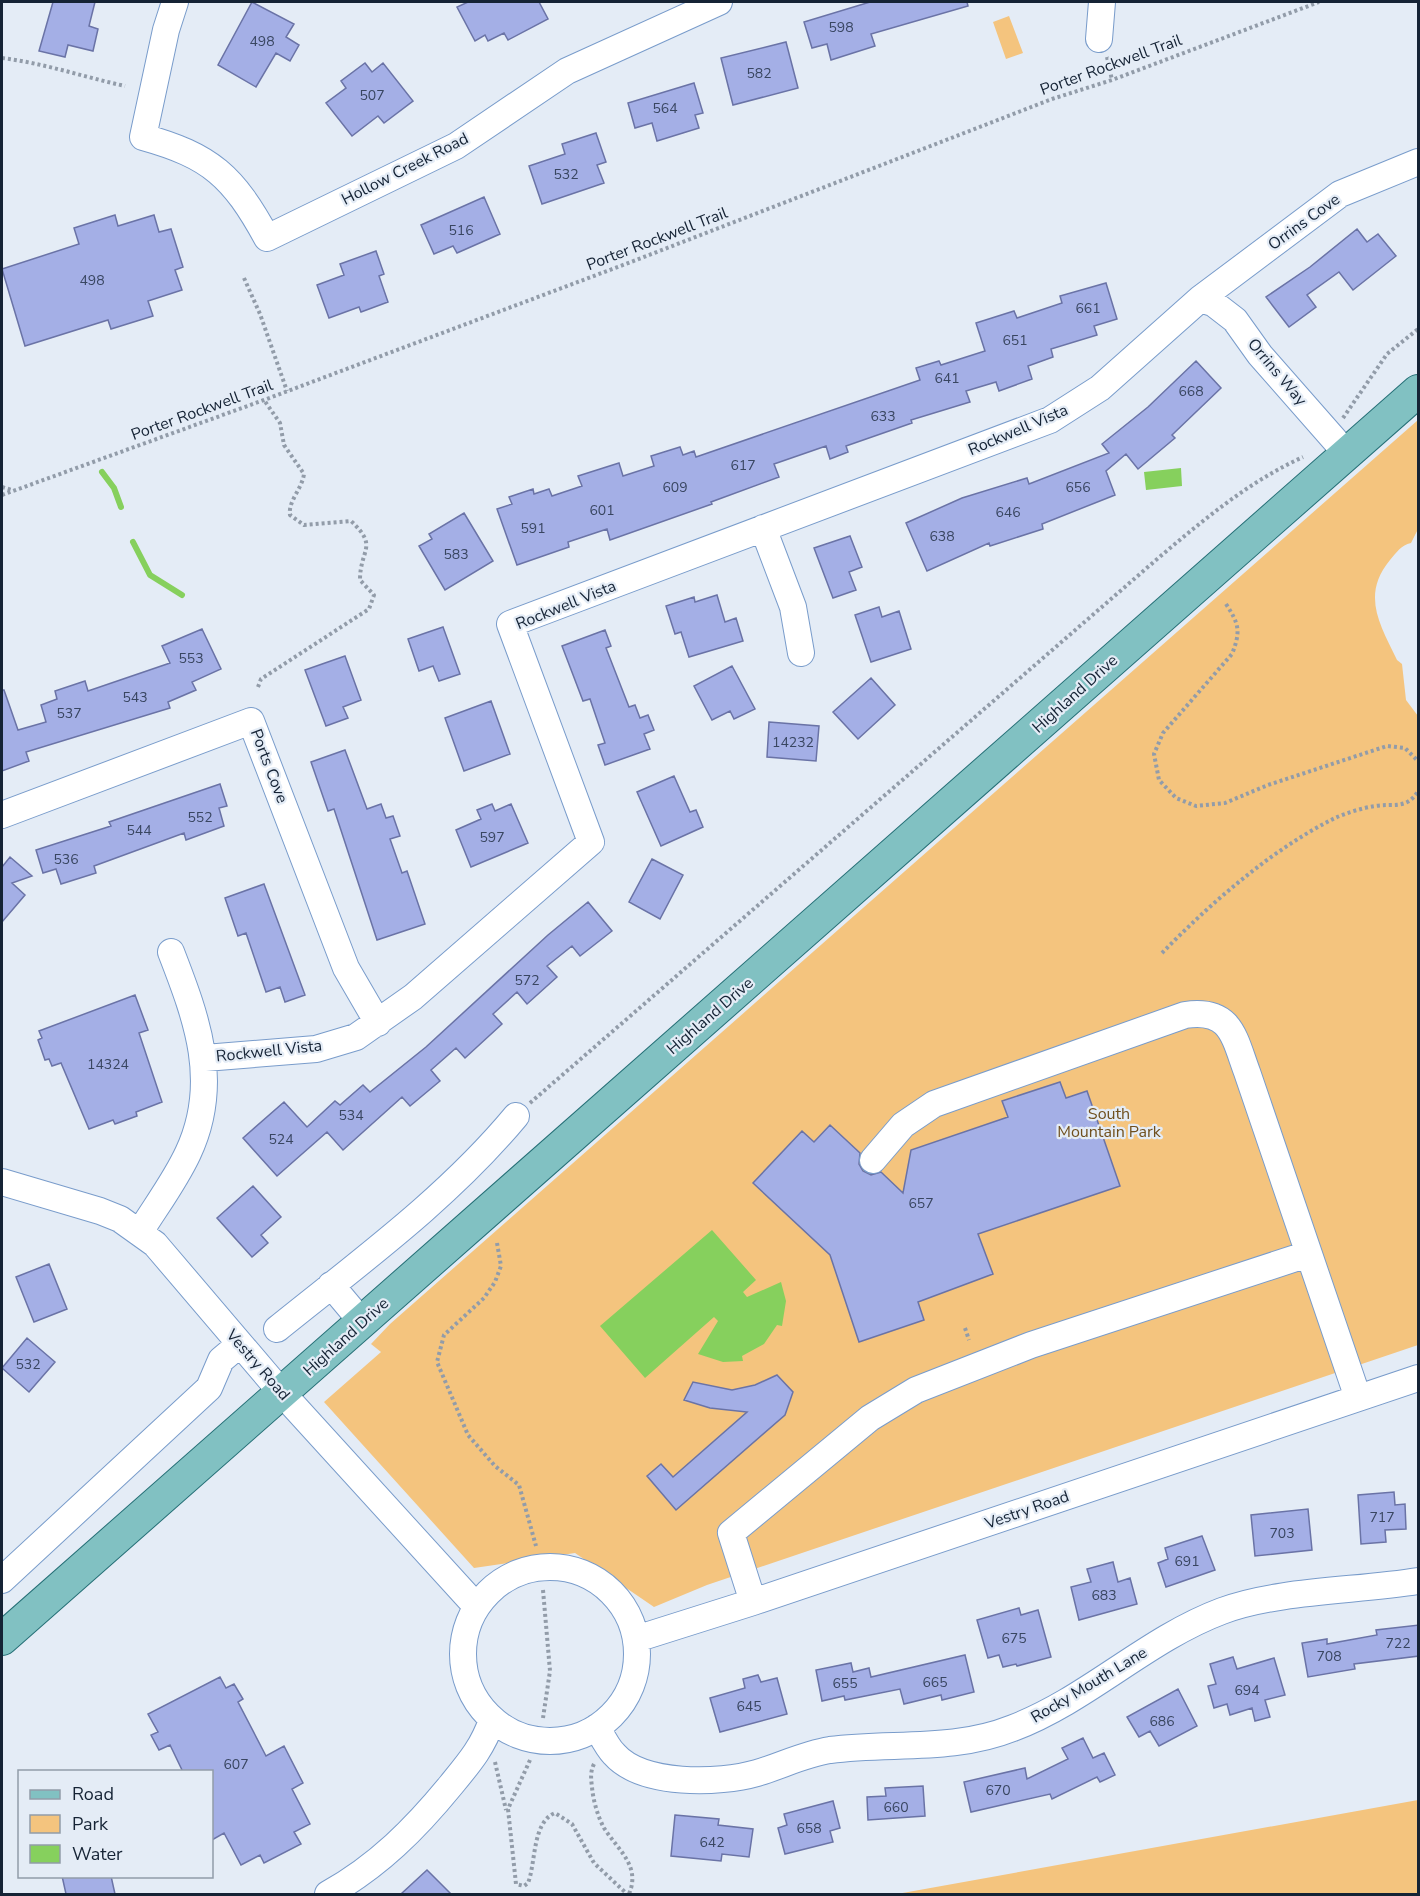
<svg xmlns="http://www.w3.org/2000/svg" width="1420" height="1896" viewBox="0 0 1420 1896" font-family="'Nunito Sans',sans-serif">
<rect width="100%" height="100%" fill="#e4ecf6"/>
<path fill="#f4c47e" d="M1009,16L1023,53L1006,59L993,22Z
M1418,420V529L1411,543C1401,545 1397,552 1390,560C1361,595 1380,625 1397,660L1402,664L1406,700L1418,716V1345L707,1585L654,1607L575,1553L474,1568L324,1402L381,1352L371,1344L390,1324Z
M1418,1800V1894H897Z"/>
<path fill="#86d05d" d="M1181,468L1182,486L1146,490L1144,472Z
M712,1230L756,1280L743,1292L747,1297L781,1282L786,1301L782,1326L777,1325L764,1344L742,1356L743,1361L723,1362L698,1354L718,1321L714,1317L645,1378L600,1326Z"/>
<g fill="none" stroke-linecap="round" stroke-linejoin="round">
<path stroke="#86d05d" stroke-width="6" d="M102,472L114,488L121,507
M133,542L150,575L182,595"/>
</g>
<path fill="#a4afe6" stroke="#6a73a6" stroke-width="1.5" d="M53,2H95L89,26L98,29L93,51L68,45L65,57L39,51Z
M252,2L294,24L286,37L299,45L290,61L276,53L256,87L218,65Z
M468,2H539L548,19L508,40L504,33L488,41L485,35L475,41L457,7Z
M870,2H967L968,6L871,34L875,46L831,60L827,44L812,48L804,22Z
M786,42L798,88L733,105L721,58Z
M365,63L372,72L383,63L413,101L384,123L378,116L352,136L326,103L346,88L341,81Z
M694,83L703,113L695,115L699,128L657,141L652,123L635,128L628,103Z
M596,133L606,162L597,165L604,183L542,204L529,166L565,154L562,144Z
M484,197L500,234L457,253L453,246L434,254L421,225Z
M115,215L118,226L154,215L159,232L171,229L183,267L175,270L182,290L148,301L153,316L111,329L108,320L25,346L2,269L79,244L74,228Z
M1357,229L1367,242L1378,234L1396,256L1353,290L1339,272L1307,295L1316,307L1289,327L1266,297L1310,267Z
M376,251L384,274L379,276L388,302L361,312L359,307L329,318L317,285L344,275L340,264Z
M1106,283L1117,319L1094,326L1097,335L1051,349L1053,357L1028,366L1032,379L999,391L996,382L966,391L970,402L911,420L912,423L846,446L848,452L830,459L826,446L774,464L779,477L711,502L712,504L610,540L607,529L568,542L569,547L517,565L497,509L512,504L509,497L533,489L534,494L549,489L552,496L582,486L578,476L619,463L623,476L654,466L651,456L680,447L683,455L694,451L696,457L920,380L916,368L939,361L941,365L985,351L976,323L1014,311L1017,318L1062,303L1060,296Z
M1196,361L1221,388L1172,435L1175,438L1138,469L1126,454L1106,471L1115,495L1042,524L1043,529L990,546L989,543L927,571L906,523L962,498L1027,478L1029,484L1109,453L1102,444L1148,407Z
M464,513L493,561L445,590L419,546L432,539L429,534Z
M850,536L862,567L849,572L856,590L833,598L814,548Z
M717,595L725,622L736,618L743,641L689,657L681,632L675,634L666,606L694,597L695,602Z
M879,607L882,617L899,611L911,649L871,662L855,615Z
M443,627L460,674L439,681L433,666L419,671L408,639Z
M202,629L221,669L192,682L196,690L168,702L170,708L26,752L29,761L2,771V690H4L18,730L46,722L41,705L57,699L55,691L85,681L88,691L170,663L162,646Z
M605,630L611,646L606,648L629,707L635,705L640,718L648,715L654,730L644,734L650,749L605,765L598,745L605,743L590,699L583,701L562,646Z
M345,656L361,700L343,707L348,718L326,726L305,670Z
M732,666L755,709L734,719L730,711L712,720L694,686Z
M871,678L895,705L858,739L833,712Z
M491,701L510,754L464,771L445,718Z
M769,722L819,726L816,761L767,757Z
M345,750L367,809L381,804L386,818L393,816L400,836L390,839L402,873L407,871L425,924L377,940L334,809L328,811L311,762Z
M674,776L690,812L696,810L703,827L661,846L637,792Z
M220,784L227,806L219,808L224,826L186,840L184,833L94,866L96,873L61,884L56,869L43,873L36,850L111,826L109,822Z
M492,804L495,811L511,804L528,843L471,867L456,830L481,819L477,810Z
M10,857L32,876L12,883L25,895L2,922V867Z
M652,859L683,875L660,919L629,902Z
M264,884L305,995L285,1002L280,987L266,992L246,933L238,936L225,898Z
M588,902L612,931L580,956L572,946L547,966L557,977L527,1004L517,992L493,1014L502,1024L465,1058L456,1048L431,1070L440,1081L410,1106L402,1097L343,1150L327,1132L277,1176L243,1138L284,1102L307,1127L335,1101L340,1105L363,1085L370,1092L426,1047L548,935Z
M135,995L148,1030L139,1033L162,1102L136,1112L137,1116L115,1124L113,1120L89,1129L61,1063L52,1066L49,1059L45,1060L38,1040L42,1038L39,1031Z
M1060,1082L1066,1098L1087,1091L1120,1186L978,1234L993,1274L918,1302L924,1320L859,1342L830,1255L753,1183L802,1131L814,1142L830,1125L860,1153L859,1164L863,1171L871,1175L881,1172L903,1193L911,1150L1008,1117L1002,1101Z
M253,1186L281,1217L261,1235L268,1243L252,1257L217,1218Z
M49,1264L67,1309L34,1322L16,1277Z
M27,1338L55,1362L29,1392L2,1368Z
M777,1375L793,1392L785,1415L676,1510L647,1476L661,1464L673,1477L747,1412L710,1408L684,1400L693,1382L732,1390L755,1385Z
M1394,1492L1395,1505L1405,1504L1406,1529L1385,1530L1386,1542L1361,1544L1358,1495Z
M1308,1509L1312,1550L1255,1556L1251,1515Z
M1202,1536L1215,1570L1166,1587L1158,1563L1168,1559L1165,1548Z
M1113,1562L1118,1582L1130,1578L1137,1604L1079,1620L1071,1587L1091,1582L1087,1569Z
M1019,1608L1021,1615L1038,1610L1051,1657L1017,1666L1016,1664L1003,1667L999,1655L988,1658L977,1620Z
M1419,1625V1656L1354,1664L1355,1669L1308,1677L1302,1643L1327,1639V1644L1377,1635L1376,1630Z
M965,1655L974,1692L942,1700L941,1695L904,1704L900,1689L845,1700L844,1696L822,1701L816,1670L851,1663L853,1672L869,1668L871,1677Z
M1233,1657L1237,1669L1274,1658L1285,1695L1265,1700L1270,1717L1255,1721L1252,1708L1230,1715L1227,1704L1214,1708L1208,1686L1216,1684L1210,1664Z
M758,1675L761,1682L777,1678L787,1714L720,1732L710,1698L745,1688L743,1679Z
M220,1677L226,1688L234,1684L243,1699L238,1702L266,1756L284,1746L303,1783L292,1789L310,1824L294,1832L301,1844L264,1863L260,1855L241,1865L224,1833L212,1840V1772H183L170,1745L159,1750L151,1735L158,1732L148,1714Z
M1178,1689L1197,1726L1159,1746L1150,1731L1139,1737L1127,1717Z
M1083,1738L1093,1758L1104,1753L1115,1775L1100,1782L1097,1777L1052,1799L1050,1794L971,1812L964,1782L1025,1768L1027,1779L1068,1759L1062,1748Z
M923,1786L925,1816L868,1820L867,1797L886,1796L885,1788Z
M833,1801L840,1828L830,1831L833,1842L785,1854L778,1828L787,1825L784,1814Z
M675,1815L719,1819L718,1825L753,1829L749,1857L722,1854L721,1861L671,1856Z
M427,1870L451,1894H401Z
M62,1876H111L115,1894H66Z"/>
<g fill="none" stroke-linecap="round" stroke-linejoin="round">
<defs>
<path id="minor" d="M175,2L166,30L143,137C211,156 233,176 267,238L456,146L567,71L719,2
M1099,39L1102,2
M1200,299L1213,303L1235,320L1260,355L1347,454
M763,528L793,607L801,653
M2,815L251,721L346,968L378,1023
M205,1058L316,1049L356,1037L413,997L591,842L510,624L1050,420L1100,388L1200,299L1340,194L1418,162
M873,1160L903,1125L934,1104L1185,1015C1231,1008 1234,1037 1247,1072L1358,1398
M2,1182L100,1211L120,1219L155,1244L282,1393L476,1606
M140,1232C156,1206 175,1181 188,1153C221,1083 197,1019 171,952
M331,1285L362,1322
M277,1329C360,1262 448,1198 516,1116
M463 1654a87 87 0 1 1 174 0a87 87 0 1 1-174 0Z
M2,1580L209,1388L221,1360L240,1344
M753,1602L731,1533L870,1418L916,1390L1031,1345L1308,1254
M636,1639L753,1602L1418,1378
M597,1727C602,1736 607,1747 614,1754C642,1786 719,1784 757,1773C781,1766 804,1754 830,1750C892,1742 953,1752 1013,1728C1087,1700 1147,1639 1222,1611C1278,1590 1358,1591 1418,1581
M328,1894C378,1866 415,1829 451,1785C469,1763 483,1747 492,1720"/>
<path id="major" d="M2,1639L1418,391"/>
</defs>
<use href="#minor" stroke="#799ccb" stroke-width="28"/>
<use href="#major" stroke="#256f76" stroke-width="34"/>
<path stroke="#929ca9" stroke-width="4" stroke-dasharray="3 3" stroke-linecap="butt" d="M1107,57L1112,80
M2,58C43,63 84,77 125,86
M244,278L260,314L287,391
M1343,418L1387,354L1418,329
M2,487L12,490
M2,495L264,400L631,262L1052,99L1112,80L1319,2
M1226,604C1239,624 1241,631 1232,654L1163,733L1154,754L1159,780L1176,798L1196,806L1225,803L1268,785L1387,746L1405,748L1418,761
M258,687L261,679L369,609L374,595L360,580C360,549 379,547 351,521L304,525L290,515C288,501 302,489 304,474L284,445L280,423L264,400
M1162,953C1212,902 1271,850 1335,818C1346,813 1362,808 1375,806C1393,803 1407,810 1418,791
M530,1103L1156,560C1202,521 1248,482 1303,457
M497,1243L501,1266L495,1282L484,1298L444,1335L437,1362L468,1435L495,1466L519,1485L536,1546
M965,1328L969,1340
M543,1590L550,1671L543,1718
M530,1760L508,1809L516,1884L524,1886L528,1883C536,1863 532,1822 555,1813L572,1824L594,1863L627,1894
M495,1762L506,1810
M594,1764C590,1772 591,1779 592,1787C593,1800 598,1817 604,1828C618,1850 641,1866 629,1894"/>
<use href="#minor" stroke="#fff" stroke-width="26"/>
<use href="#major" stroke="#81c1c2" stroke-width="32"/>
</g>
<g text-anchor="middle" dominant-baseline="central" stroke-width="4.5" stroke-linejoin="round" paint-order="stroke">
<g font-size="14" fill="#394661">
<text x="841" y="27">598</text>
<text x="262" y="41">498</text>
<text x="759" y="73">582</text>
<text x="372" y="95">507</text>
<text x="665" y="108">564</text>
<text x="566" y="174">532</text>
<text x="461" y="230">516</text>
<text x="92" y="280">498</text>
<text x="1088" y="308">661</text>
<text x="1015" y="340">651</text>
<text x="947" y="378">641</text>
<text x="1191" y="391">668</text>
<text x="883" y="416">633</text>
<text x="743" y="465">617</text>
<text x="675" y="487">609</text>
<text x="1078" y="487">656</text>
<text x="602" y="510">601</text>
<text x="1008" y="512">646</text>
<text x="533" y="528">591</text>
<text x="942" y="536">638</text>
<text x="456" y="554">583</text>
<text x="191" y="658">553</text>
<text x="135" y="697">543</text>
<text x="69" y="713">537</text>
<text x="793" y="742">14232</text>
<text x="200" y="817">552</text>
<text x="139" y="830">544</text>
<text x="492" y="837">597</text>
<text x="66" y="859">536</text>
<text x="527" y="980">572</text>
<text x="108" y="1064">14324</text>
<text x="351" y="1115">534</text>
<text x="281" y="1139">524</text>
<text x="921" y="1203">657</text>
<text x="28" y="1364">532</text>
<text x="1382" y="1517">717</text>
<text x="1282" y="1533">703</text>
<text x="1187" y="1561">691</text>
<text x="1104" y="1595">683</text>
<text x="1014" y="1638">675</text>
<text x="1398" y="1643">722</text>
<text x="1329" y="1656">708</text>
<text x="935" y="1682">665</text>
<text x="845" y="1683">655</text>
<text x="1247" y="1690">694</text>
<text x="749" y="1706">645</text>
<text x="1162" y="1721">686</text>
<text x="236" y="1764">607</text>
<text x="998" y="1790">670</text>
<text x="896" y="1807">660</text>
<text x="809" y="1828">658</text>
<text x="712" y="1842">642</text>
</g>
<g font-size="16" fill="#152335" stroke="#e4ecf6">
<text transform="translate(1111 65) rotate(-20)">Porter Rockwell Trail</text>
<text transform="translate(405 169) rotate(-27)">Hollow Creek Road</text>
<text transform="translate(1304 222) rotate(-36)">Orrins Cove</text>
<text transform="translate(657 239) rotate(-21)">Porter Rockwell Trail</text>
<text transform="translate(1277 372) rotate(50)">Orrins Way</text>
<text transform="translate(202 410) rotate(-20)">Porter Rockwell Trail</text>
<text transform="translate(1018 430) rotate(-23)">Rockwell Vista</text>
<text transform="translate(566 605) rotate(-22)">Rockwell Vista</text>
<text transform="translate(1075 694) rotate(-42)">Highland Drive</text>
<text transform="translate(269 766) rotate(69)">Ports Cove</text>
<text transform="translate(710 1016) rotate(-41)">Highland Drive</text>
<text transform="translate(269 1051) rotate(-6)">Rockwell Vista</text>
<text transform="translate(346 1337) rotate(-42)">Highland Drive</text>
<text transform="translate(258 1365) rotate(49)">Vestry Road</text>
<text transform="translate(1027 1510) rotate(-19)">Vestry Road</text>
<text transform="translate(1089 1685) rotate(-31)">Rocky Mouth Lane</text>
</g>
<g font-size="16" fill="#6f4f1d" stroke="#e4ecf6">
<text x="1109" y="1114">South<tspan x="1109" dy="18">Mountain Park</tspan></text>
</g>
</g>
<rect width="1420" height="1896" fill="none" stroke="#152335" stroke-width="6"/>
<rect x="18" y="1770" width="195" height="108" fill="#e4ecf6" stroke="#919ca9" stroke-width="1.5"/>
<rect x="30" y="1790" width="30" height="9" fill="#81c1c2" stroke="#919ca9" stroke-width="1.5"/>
<text x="72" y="1800" font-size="18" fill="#152335">Road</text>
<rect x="30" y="1815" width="30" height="18" fill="#f4c47e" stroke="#919ca9" stroke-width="1.5"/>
<text x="72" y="1830" font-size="18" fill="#152335">Park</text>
<rect x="30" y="1845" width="30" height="18" fill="#86d05d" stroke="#919ca9" stroke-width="1.5"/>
<text x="72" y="1860" font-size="18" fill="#152335">Water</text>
</svg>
